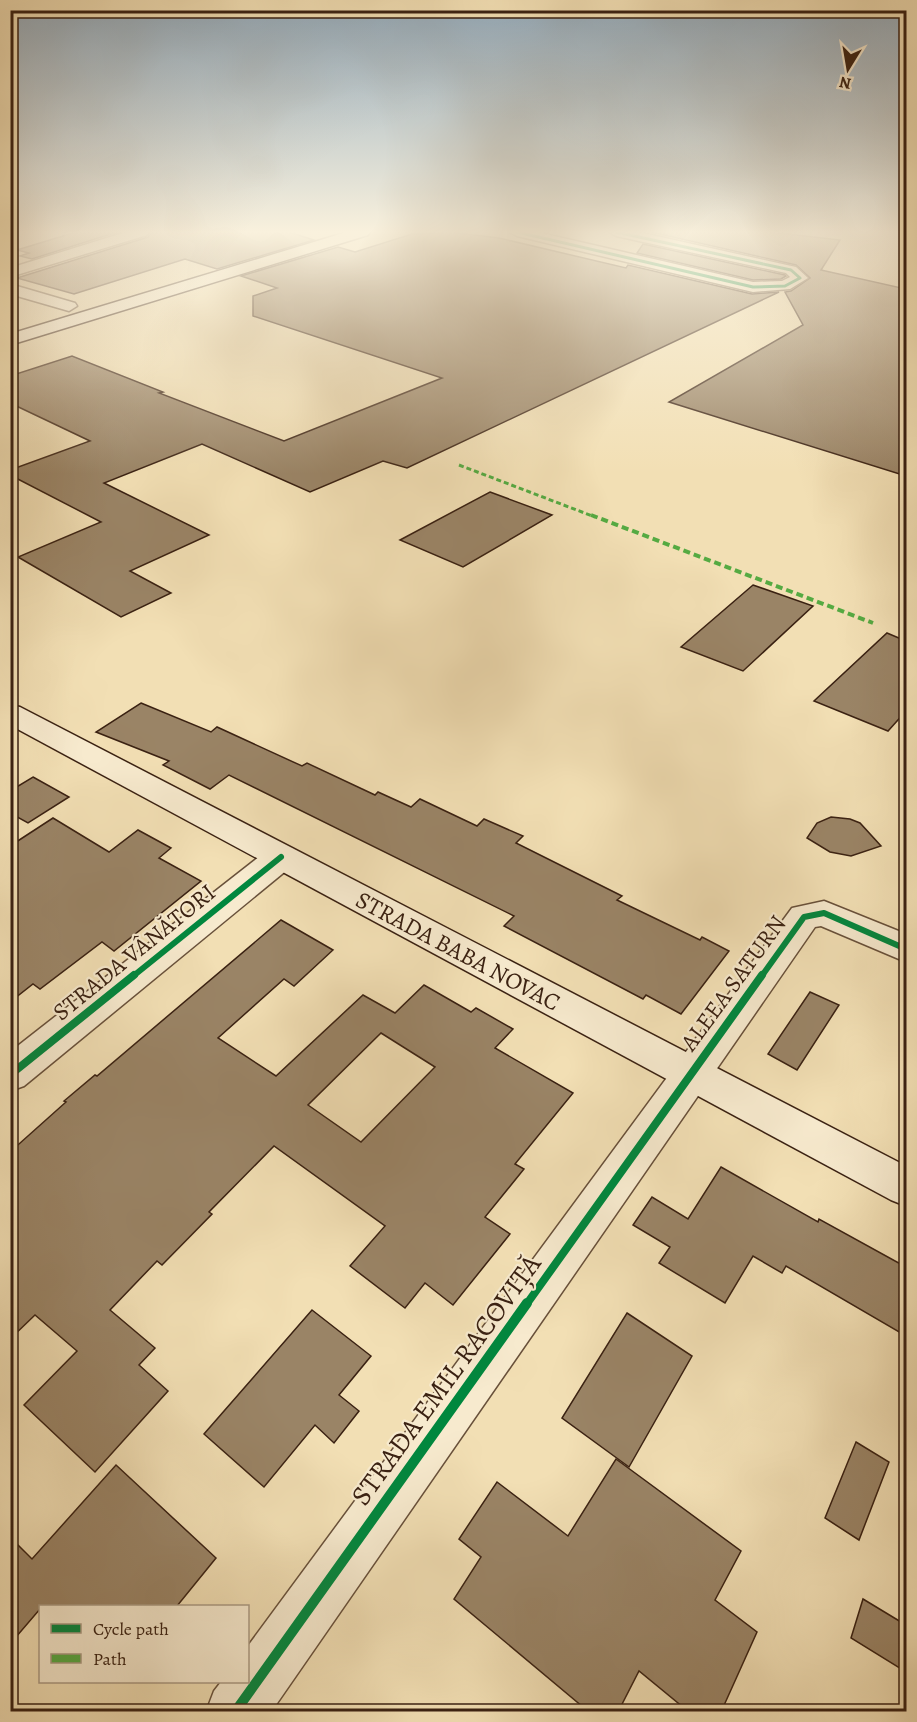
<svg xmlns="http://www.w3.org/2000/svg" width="917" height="1722" font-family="Alegreya,serif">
	<rect width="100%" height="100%" fill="#f2dfb4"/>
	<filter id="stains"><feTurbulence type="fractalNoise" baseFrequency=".00333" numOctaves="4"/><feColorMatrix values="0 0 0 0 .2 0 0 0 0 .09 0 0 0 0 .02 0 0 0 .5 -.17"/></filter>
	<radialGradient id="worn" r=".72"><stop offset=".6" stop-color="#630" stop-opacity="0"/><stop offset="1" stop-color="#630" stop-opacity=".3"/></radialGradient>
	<g fill="#9a8466" stroke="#3a2112" stroke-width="1.5" fill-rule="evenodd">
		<polygon points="76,232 117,232 32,259 20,256 29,253 17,250"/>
		<polygon points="151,232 289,232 314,240 217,269 185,259 74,294 17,278 148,237"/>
		<polygon points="450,232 499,238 626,268 628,265 752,294 779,292 407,468 383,461 310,492 202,444 104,483 209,535 130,571 171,593 121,617 18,557 101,522 10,475 10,470 90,441 10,403 10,376 72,356 163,392 159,393 284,441 442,378 253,316 253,296 277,288 241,276 338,247 355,252 412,234"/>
		<polygon points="651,232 771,232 840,240 821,270 906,289 906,476 669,402 803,325 785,292 791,291 810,278 796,265"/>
		<polygon points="643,244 785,275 786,276 781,279 753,280 637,253"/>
		<polygon points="490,492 552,515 463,567 400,540"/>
		<polygon points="753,585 813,606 743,671 681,647"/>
		<polygon points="887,633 906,641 906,711 888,731 814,701"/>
		<polygon points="141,703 211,732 217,727 302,766 307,763 375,795 378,792 411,807 420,799 477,826 484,819 523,836 516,843 622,896 617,900 700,940 702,937 729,951 681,1014 646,995 643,999 504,926 514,916 229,775 210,789 163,765 169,761 96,732"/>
		<polygon points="33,777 69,797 28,823 10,813 10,791"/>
		<polygon points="831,817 850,819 860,823 881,846 851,856 830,852 807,838 817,823"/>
		<polygon points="53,818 109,852 138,830 171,848 159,858 201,881 114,951 102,942 40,989 33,984 10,1002 10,846"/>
		<path d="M281,920L333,950L294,986L284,979L218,1038L276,1076L363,995L395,1013L424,985L471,1012L476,1008L513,1029L495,1048L573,1093L515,1164L524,1169L485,1217L510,1234L453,1305L425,1283L405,1308L350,1266L385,1226L274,1146L209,1212L212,1214L162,1265L157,1261L110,1310L155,1348L139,1365L168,1391L95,1472L24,1405L77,1351L35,1315L10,1339V1152L66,1102L64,1101L95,1075L97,1076ZM381,1033L435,1067L361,1142L308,1105Z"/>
		<polygon points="810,992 839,1005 797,1070 768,1054"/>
		<polygon points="721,1167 818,1222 819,1219 906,1267 906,1336 786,1266 782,1273 753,1256 725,1303 659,1263 670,1247 633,1225 652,1197 688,1219"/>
		<polygon points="312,1310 371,1356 339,1395 359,1411 334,1443 315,1425 264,1487 204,1434"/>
		<polygon points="627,1313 692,1356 629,1467 562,1418"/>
		<polygon points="856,1442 889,1462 859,1540 825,1518"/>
		<polygon points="616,1459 741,1551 715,1600 757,1632 721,1712 689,1712 639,1671 618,1712 589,1712 454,1599 481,1557 459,1539 497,1482 568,1536"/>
		<polygon points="116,1465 216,1558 177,1606 40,1606 40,1609 10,1644 10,1537 32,1559"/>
		<polygon points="863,1599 906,1625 906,1672 851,1638"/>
	</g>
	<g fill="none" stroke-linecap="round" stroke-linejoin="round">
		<g stroke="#68503a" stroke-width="3">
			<g id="street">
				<polygon points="10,232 18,232 10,237"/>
				<polygon points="126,232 149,232 147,235 10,277 10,268"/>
				<polygon points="510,232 537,232 753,282 782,281 790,277 786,273 616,236 609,232 638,232 796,267 808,278 790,289 753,292 517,236"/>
				<polygon points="10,284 75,303 77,306 69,311 10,294"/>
				<polygon points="281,846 293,849 297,857 293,865 24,1086 10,1091 10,1052 269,849"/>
				<polygon points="824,901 906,934 906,962 821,926 815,927 271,1712 206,1712 214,1691 221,1682 248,1682 248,1646 792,908"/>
			</g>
		</g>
		<g stroke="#3a2112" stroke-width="3">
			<g id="secondary">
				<polygon points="347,232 370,232 368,235 10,345 10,334"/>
				<polygon points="10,705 20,707 906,1166 906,1206 891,1200 10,725"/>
			</g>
		</g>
		<use href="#street" fill="#f7eace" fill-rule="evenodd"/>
		<use href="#secondary" fill="#f7eace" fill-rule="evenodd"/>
		<polyline stroke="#55aa42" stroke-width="3" stroke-dasharray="5 3" stroke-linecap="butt" points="459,465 595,517"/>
		<polyline stroke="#55aa42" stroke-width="4" stroke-dasharray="7 4" stroke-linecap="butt" points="591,515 873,623"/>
		<g stroke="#f7eace" stroke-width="4.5">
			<polyline id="cycleway-far3" points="517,232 753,287 785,286 800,278 791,270 616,232"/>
		</g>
		<g stroke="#f7eace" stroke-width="10">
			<g id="cycleway-far2">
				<polyline points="132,977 281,857"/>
				<polyline points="761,977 804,917 824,913 906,949"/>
			</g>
		</g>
		<g stroke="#f7eace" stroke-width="11">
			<g id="cycleway-far1">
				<polyline points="10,1075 134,975"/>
				<polyline points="526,1305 762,975"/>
			</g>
		</g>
		<g stroke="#f7eace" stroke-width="14">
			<polyline id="cycleway" points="235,1712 527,1303"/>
		</g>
		<use href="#cycleway-far3" stroke="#00873e" stroke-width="3"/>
		<use href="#cycleway-far2" stroke="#00873e" stroke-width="6"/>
		<use href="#cycleway-far1" stroke="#00873e" stroke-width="8"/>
		<use href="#cycleway" stroke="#00873e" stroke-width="10"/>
	</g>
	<linearGradient id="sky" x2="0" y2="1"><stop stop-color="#93abbd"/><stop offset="0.49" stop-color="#f9f1dd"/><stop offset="1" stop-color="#f9f1dd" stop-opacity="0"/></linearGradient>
	<rect width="917" height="474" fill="url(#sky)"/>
	<g text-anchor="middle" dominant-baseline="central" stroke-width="4.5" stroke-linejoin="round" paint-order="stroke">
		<g font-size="24" fill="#3a2112" stroke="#f7eace">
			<text transform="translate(458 951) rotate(28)">STRADA BABA NOVAC</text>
			<text transform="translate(134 952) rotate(-39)">STRADA VÂNĂTORI</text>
			<text transform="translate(733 983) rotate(-54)">ALEEA SATURN</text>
		</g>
		<g font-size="28" fill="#3a2112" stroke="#f7eace">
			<text transform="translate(446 1380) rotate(-54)">STRADA EMIL RACOVIȚĂ</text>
		</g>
	</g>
	<rect width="917" height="1722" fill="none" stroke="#f2dfb4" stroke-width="36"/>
	<rect x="12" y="12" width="893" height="1698" fill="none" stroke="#3a2112" stroke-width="3"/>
	<rect x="18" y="18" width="881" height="1686" fill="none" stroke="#3a2112" stroke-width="1.5"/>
	<rect x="39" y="1605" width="210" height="78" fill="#f7eace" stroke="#ab9a83" stroke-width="1.5"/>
	<rect x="51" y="1624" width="30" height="9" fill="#00873e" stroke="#ab9a83" stroke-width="1.5"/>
	<text x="93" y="1635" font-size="18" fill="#3a2112">Cycle path</text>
	<rect x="51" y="1654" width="30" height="9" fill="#55aa42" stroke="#ab9a83" stroke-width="1.5"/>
	<text x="93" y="1665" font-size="18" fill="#3a2112">Path</text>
	<g transform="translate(848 69) rotate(191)" stroke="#f7eace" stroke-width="4.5" paint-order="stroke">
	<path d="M0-4.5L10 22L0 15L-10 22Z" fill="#3a2112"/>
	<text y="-9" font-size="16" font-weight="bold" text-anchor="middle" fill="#3a2112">N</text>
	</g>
	<rect width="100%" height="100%" filter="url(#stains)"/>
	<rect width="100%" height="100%" fill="url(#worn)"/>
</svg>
